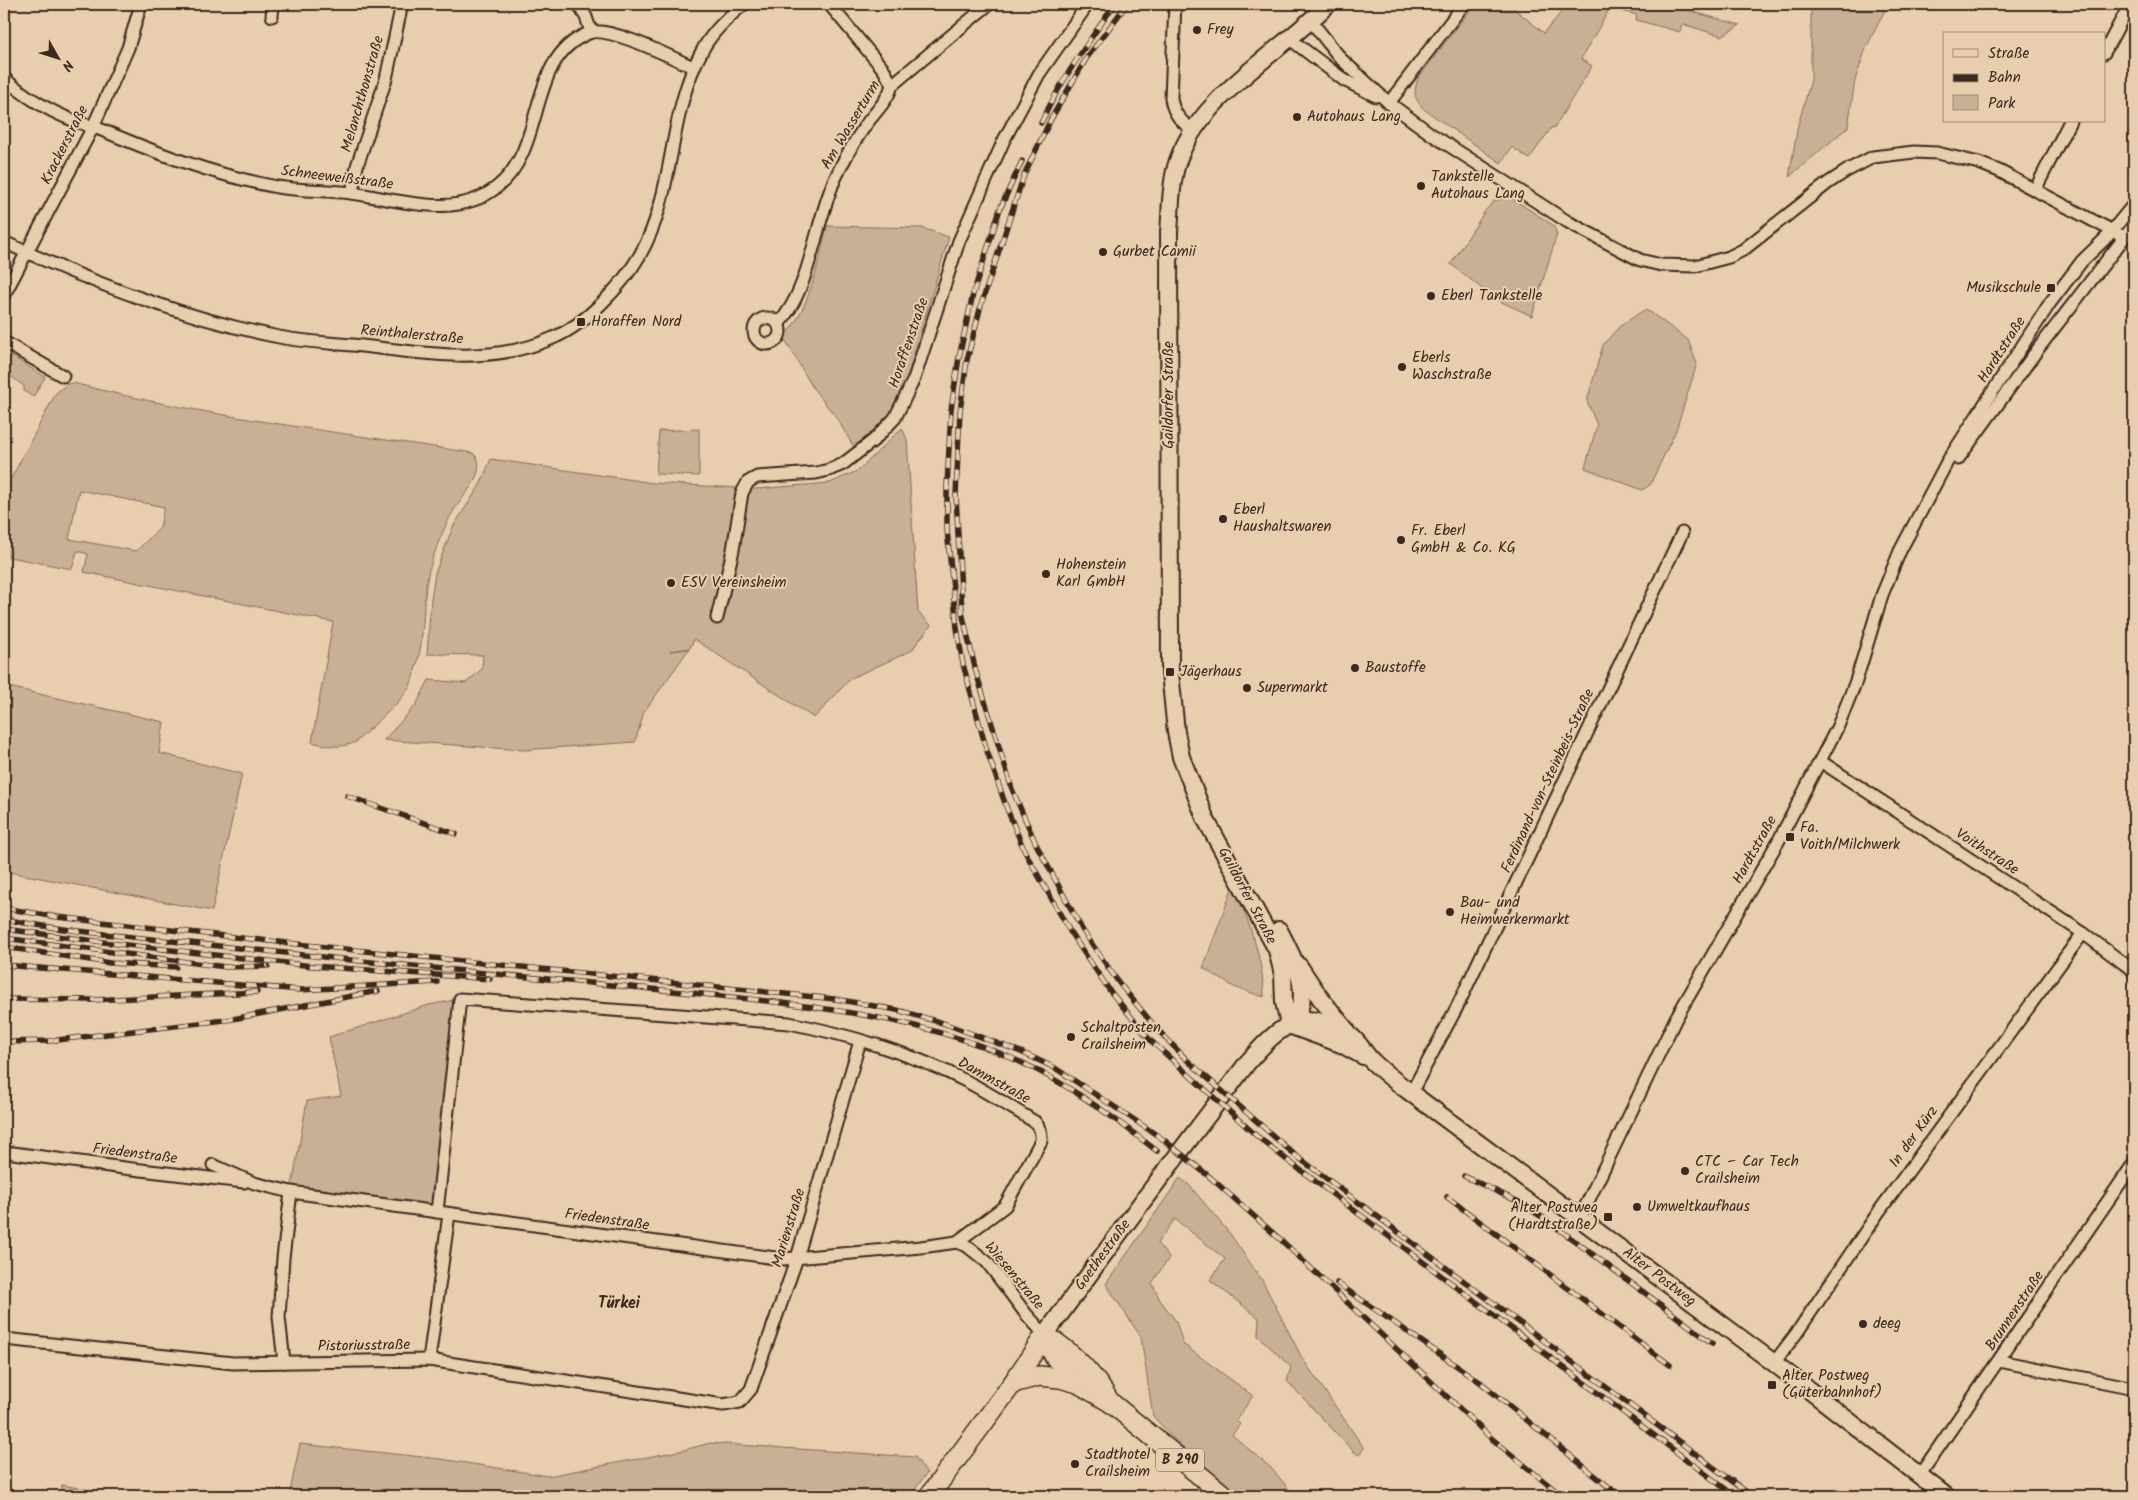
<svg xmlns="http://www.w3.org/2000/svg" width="2138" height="1500" font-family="Kalam,sans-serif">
	<rect width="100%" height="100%" fill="#e8cdaf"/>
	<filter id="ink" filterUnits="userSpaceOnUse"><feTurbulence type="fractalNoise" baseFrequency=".02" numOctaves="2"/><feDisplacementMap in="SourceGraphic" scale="10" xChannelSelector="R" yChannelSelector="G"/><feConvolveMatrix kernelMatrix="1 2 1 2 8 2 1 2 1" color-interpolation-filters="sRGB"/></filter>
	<g filter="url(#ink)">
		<g fill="#c9af95" stroke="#826c5a" fill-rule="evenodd">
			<path d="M1475,4H1508L1544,33L1568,4H1665L1740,25L1722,36L1682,24L1680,32L1636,20L1637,15L1610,8L1581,59L1592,66L1554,128L1552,127L1529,159L1512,147L1501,163L1425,110C1413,99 1413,91 1419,77Z"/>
			<polygon points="1811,4 1888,4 1866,48 1855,80 1848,127 1789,177 1798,125 1811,80"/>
			<polygon points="1508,196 1553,225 1557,234 1532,316 1495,299 1451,264 1485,211 1494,201"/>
			<path d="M827,226L922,228L949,237L902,395L885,424L855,449L836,417L813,388L783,336C808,317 820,256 827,226Z"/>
			<polygon points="1644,310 1650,312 1688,340 1697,364 1676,430 1650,485 1642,490 1585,468 1597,425 1587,401 1603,345 1620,326"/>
			<polygon points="12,356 45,377 33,397 24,391 24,386 5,372"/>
			<path d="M73,383C204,417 340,432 473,453C492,470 459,499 451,515C444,528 438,543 433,557C419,594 428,636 414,674C412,679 411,687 407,691C394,709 372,726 356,742C340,749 328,746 312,742L333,622L84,572L88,554L77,551L72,569L4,556V492L56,393L67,384ZM79,490L164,507L160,528L136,551L69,539Z"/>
			<polygon points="902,428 907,439 918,612 931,625 911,651 851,678 814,718 694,639 690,648 670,651 689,649 644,712 635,742 523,750 384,740 416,705 429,680 466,683 482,669 483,655 427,654 431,599 435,573 453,527 480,485 491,459 653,483 756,489 830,483 859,470"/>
			<polygon points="699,429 699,476 656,474 659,431"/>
			<polygon points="4,686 164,722 159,753 242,774 212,911 4,871"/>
			<path d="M1233,886C1249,921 1263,958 1264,997L1234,987L1203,968Z"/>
			<polygon points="460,999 437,1212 291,1192 307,1101 341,1096 329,1037 429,1005"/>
			<polygon points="1180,1178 1190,1186 1230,1234 1262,1280 1302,1358 1364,1448 1359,1455 1353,1451 1287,1381 1291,1367 1258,1336 1259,1318 1210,1280 1225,1259 1175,1219 1157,1243 1169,1258 1152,1283 1160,1300 1176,1321 1183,1344 1253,1396 1236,1420 1240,1424 1232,1435 1271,1468 1295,1496 1237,1496 1173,1438 1153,1416 1141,1337 1106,1284"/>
			<polygon points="710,1443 915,1457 927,1473 910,1496 289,1496 300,1444 441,1459 548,1476 684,1450"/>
			<polygon points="62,1485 106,1493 105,1496 59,1496"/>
		</g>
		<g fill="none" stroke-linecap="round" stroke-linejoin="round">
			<g stroke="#3b2a1e" stroke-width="15">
				<g id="minor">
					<polyline points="578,4 586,17 591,32"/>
					<polyline points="829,4 884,70 892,85"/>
					<path d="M1175,4L1171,98C1173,114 1181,121 1193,131"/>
					<polyline points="272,16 273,4"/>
					<polyline points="1311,21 1341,59 1389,103 1431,134 1568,222 1640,260 1661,265 1695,266 1729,257 1743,250 1828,183 1848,170 1873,157 1914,152 1937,153 1979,163 1999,171 2124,237"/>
					<polyline points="1290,39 1344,80 1376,96"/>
					<polyline points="2104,53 2130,4"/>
					<path d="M4,78C22,94 47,110 70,119C79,123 88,125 97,128C156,153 214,175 277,187C301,191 326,190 351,193C399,199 455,221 497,187C548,147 525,58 589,33C608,25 673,58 693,67"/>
					<polyline points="1389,103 1464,4"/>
					<polyline points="2035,190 2070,121"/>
					<polyline points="352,193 357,166 386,79 402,4"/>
					<path d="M4,242C92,283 183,318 279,337C309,343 341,343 371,347C432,355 495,364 553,338C586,324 622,286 640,255C676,192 667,114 702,51C711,33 728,17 744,4"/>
					<polyline points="4,295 93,127 128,48 141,4"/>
					<circle cx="767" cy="331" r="13"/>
					<path d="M778,324C810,292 815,222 835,179C843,161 854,142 865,126C874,113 888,101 892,85L989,4"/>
					<polyline points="4,342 63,376"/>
					<polyline points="1958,459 2038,349 2134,225"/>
					<polyline points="717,618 733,550 742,493 748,482 757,477 816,473 829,470 843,464 874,440 895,418 914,379 959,241 1004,140 1039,74 1088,4"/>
					<polyline points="1820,761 2083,933 2134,971"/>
					<polyline points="1411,1093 1457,1007 1682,533"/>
					<polyline points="13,1153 124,1168 244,1182"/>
					<polyline points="213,1165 254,1183 291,1192 783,1259 921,1247 957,1242 967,1246 987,1262 1026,1314 1045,1335"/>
					<path d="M437,1212L460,999L789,1023C847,1034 913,1054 966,1081C989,1093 1012,1108 1035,1122C1040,1128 1042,1133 1041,1141L1005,1206L957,1242"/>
					<polyline points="1580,1218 1676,1018 1779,840 1838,726 1856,681 1882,595 1900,551 1947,462 2050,303 2082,261 2107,237 2134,204"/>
					<polyline points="4,1339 233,1363 429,1360 723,1405 740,1402 751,1389 797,1258 860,1041"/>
					<polyline points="429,1360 449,1214"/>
					<polyline points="1999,1361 2134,1388"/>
					<polyline points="284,1362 279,1317 283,1258 291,1192"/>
					<polyline points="1774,1363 1796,1334 1880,1210 2083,933"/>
					<polyline points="1919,1476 2134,1163"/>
				</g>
			</g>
			<g stroke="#3b2a1e" stroke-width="20">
				<g id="secondary">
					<path d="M1279,930C1290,952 1308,982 1300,1008C1298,1014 1292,1020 1289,1025"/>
					<polyline points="1299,966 1321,999 1347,1031"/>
					<path d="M1289,1025L1284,1002L1283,974L1277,950L1206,820L1181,757L1176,732L1170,672L1169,232C1171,210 1170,188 1176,167C1194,100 1281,52 1328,4"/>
					<polyline points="1289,1025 1341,1044 1363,1056"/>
					<path d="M1078,1383C1062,1366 1049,1360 1045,1335L1142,1202L1248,1062C1271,1036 1295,1008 1332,1026C1338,1030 1347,1033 1352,1037C1360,1044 1365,1054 1372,1061C1384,1073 1398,1083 1411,1093L1774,1363L1946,1496"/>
				</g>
			</g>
			<g stroke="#3b2a1e" stroke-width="22">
				<g id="primary">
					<polyline points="1013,1383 1039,1376 1060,1378 1078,1383 1110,1402 1225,1496"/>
					<path d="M929,1496L1013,1383L1045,1335C1072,1352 1094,1375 1110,1402"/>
				</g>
			</g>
			<use href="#minor" stroke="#e8cdaf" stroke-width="11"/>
			<use href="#secondary" stroke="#e8cdaf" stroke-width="16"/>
			<use href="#primary" stroke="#e8cdaf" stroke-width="19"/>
			<g stroke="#3b2a1e" stroke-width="5.5">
				<g id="rail">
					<polyline points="1127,4 1086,59 1051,119 1024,175 981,305 967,360 960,411 956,495 962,612 976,672 1012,789 1036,844 1083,931 1119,983 1156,1028 1187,1060 1295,1155 1752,1496"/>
					<path d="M1041,123C1061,80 1088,42 1115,4"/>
					<polyline points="1022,161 1000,209 973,294 959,357 951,410 947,486 947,530 957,628 963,664 986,748 1007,809 1025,852 1072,935 1110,991 1150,1040 1258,1137 1287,1160 1735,1496"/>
					<polyline points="347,796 456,834"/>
					<polyline points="4,908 57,917 287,943 835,999 897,1010 943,1023 1021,1052 1055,1068 1133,1119 1164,1140 1211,1178 1281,1240 1491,1438 1562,1496"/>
					<path d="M4,919C68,932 135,937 200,944C319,957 439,969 558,980C622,986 685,992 749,999C846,1010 944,1024 1033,1068C1078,1091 1117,1120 1157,1151"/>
					<polyline points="4,929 118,944 313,966 490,979"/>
					<polyline points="4,938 226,967 268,966"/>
					<polyline points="4,947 110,963 176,967"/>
					<polyline points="4,965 300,990 437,982"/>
					<polyline points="4,999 92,1000 257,992"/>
					<polyline points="4,1042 49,1041 233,1019 378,991"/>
					<polyline points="1464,1176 1519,1202 1548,1221 1712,1343"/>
					<polyline points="1447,1197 1670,1365"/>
					<polyline points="1337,1283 1480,1382 1620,1496"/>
				</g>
			</g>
			<use href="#rail" stroke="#e8cdaf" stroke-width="4" stroke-dasharray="11" stroke-linecap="butt"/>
		</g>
	</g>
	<g fill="#3b2a1e" stroke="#e8cdaf" stroke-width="2">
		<circle cx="1197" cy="30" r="5"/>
		<circle cx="1297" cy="117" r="5"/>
		<circle cx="1421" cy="186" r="5"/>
		<circle cx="1103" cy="252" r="5"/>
		<rect x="2046" y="283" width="10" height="10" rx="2.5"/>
		<circle cx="1431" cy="296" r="5"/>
		<rect x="576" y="317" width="10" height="10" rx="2.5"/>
		<circle cx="1402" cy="367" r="5"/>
		<circle cx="1223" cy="519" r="5"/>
		<circle cx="1401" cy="540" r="5"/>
		<circle cx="1046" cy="574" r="5"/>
		<circle cx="671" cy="583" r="5"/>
		<circle cx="1355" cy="668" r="5"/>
		<rect x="1165" y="667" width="10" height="10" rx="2.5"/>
		<circle cx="1247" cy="688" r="5"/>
		<rect x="1785" y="832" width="10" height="10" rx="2.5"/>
		<circle cx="1450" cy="912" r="5"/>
		<circle cx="1071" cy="1037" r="5"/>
		<circle cx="1685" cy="1171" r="5"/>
		<circle cx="1637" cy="1207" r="5"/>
		<rect x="1603" y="1212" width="10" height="10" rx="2.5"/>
		<circle cx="1863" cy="1324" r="5"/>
		<rect x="1767" y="1380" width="10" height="10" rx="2.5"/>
		<circle cx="1075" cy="1464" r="5"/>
	</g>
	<g text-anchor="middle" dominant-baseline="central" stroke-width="4" stroke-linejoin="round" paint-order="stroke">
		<rect fill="#e8cdaf" stroke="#6f5b4a" stroke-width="1" x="1156" y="1448.5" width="48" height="23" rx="4"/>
		<g font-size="14" font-weight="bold" fill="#3b2a1e">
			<text x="1180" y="1460">B 290</text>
		</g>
		<g font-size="15" fill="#3b2a1e" stroke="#e8cdaf" text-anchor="start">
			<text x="1207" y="30">Frey</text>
			<text x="1307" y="117">Autohaus Lang</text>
			<text x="1431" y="177">Tankstelle<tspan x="1431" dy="17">Autohaus Lang</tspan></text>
			<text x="1113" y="252">Gurbet Camii</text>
			<text x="2041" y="288" text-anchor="end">Musikschule</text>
			<text x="1441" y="296">Eberl Tankstelle</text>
			<text x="591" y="322">Horaffen Nord</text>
			<text x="1412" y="358">Eberls<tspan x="1412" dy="17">Waschstraße</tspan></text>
			<text x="1233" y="510">Eberl<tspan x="1233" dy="17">Haushaltswaren</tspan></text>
			<text x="1411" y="531">Fr. Eberl<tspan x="1411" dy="17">GmbH &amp; Co. KG</tspan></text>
			<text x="1056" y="565">Hohenstein<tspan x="1056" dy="17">Karl GmbH</tspan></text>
			<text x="681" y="583">ESV Vereinsheim</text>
			<text x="1365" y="668">Baustoffe</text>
			<text x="1180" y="672">Jägerhaus</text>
			<text x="1257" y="688">Supermarkt</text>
			<text x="1800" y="828">Fa.<tspan x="1800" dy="17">Voith/Milchwerk</tspan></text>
			<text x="1460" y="903">Bau- und<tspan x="1460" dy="17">Heimwerkermarkt</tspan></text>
			<text x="1081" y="1028">Schaltposten<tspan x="1081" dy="17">Crailsheim</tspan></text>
			<text x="1695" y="1162">CTC – Car Tech<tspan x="1695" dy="17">Crailsheim</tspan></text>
			<text x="1647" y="1207">Umweltkaufhaus</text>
			<text x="1598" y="1208" text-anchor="end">Alter Postweg<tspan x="1598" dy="17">(Hardtstraße)</tspan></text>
			<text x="1873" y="1324">deeg</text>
			<text x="1782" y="1376">Alter Postweg<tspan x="1782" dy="17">(Güterbahnhof)</tspan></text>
			<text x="1085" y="1455">Stadthotel<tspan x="1085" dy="17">Crailsheim</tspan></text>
		</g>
		<g font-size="15" fill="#3b2a1e" stroke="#e8cdaf">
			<text transform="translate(363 94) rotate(-74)">Melanchthonstraße</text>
			<text transform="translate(851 125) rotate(-59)">Am Wasserturm</text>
			<text transform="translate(65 145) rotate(-63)">Krackerstraße</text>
			<text transform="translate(337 178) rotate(7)">Schneeweißstraße</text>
			<text transform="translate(412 335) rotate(5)">Reinthalerstraße</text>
			<text transform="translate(909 343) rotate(-71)">Horaffenstraße</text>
			<text transform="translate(2002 350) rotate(-57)">Hardtstraße</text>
			<text transform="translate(1169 395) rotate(-90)">Gaildorfer Straße</text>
			<text transform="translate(1548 781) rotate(-65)">Ferdinand-von-Steinbeis-Straße</text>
			<text transform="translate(1755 850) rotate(-61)">Hardtstraße</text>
			<text transform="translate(1987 852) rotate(33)">Voithstraße</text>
			<text transform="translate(1247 896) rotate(62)">Gaildorfer Straße</text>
			<text transform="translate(994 1081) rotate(29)">Dammstraße</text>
			<text transform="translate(1914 1137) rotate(-54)">In der Kürz</text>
			<text transform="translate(135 1154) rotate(7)">Friedenstraße</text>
			<text transform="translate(607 1220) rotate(8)">Friedenstraße</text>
			<text transform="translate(789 1228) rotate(-73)">Marienstraße</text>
			<text transform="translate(1103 1255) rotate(-54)">Goethestraße</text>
			<text transform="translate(1014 1276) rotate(50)">Wiesenstraße</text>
			<text transform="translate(1659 1277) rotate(37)">Alter Postweg</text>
			<text transform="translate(2015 1311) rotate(-56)">Brunnenstraße</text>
			<text transform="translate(364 1346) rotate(-1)">Pistoriusstraße</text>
		</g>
		<g font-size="16" font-weight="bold" fill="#3b2a1e" stroke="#e8cdaf">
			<text x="619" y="1303">Türkei</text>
		</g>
	</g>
	<rect width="2138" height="1500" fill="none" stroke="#e8cdaf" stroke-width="20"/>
	<rect x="10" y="10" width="2118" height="1480" fill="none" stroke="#3b2a1e" stroke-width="2" filter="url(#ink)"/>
	<rect x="1943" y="32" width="162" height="90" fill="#e8cdaf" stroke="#a38c75"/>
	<rect x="1953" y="49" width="25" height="8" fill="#e8cdaf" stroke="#a38c75"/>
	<text x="1988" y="58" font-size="15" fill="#3b2a1e">Straße</text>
	<rect x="1953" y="74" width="25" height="8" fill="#3b2a1e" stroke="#a38c75"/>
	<text x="1988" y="82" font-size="15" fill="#3b2a1e">Bahn</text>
	<rect x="1953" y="95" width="25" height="15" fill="#c9af95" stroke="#a38c75"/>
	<text x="1988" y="108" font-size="15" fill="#3b2a1e">Park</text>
	<g transform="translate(58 58) rotate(129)" stroke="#e8cdaf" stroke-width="4" paint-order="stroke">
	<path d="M0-4L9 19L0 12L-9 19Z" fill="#3b2a1e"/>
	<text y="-8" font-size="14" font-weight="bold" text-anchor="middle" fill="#3b2a1e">N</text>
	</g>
</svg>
